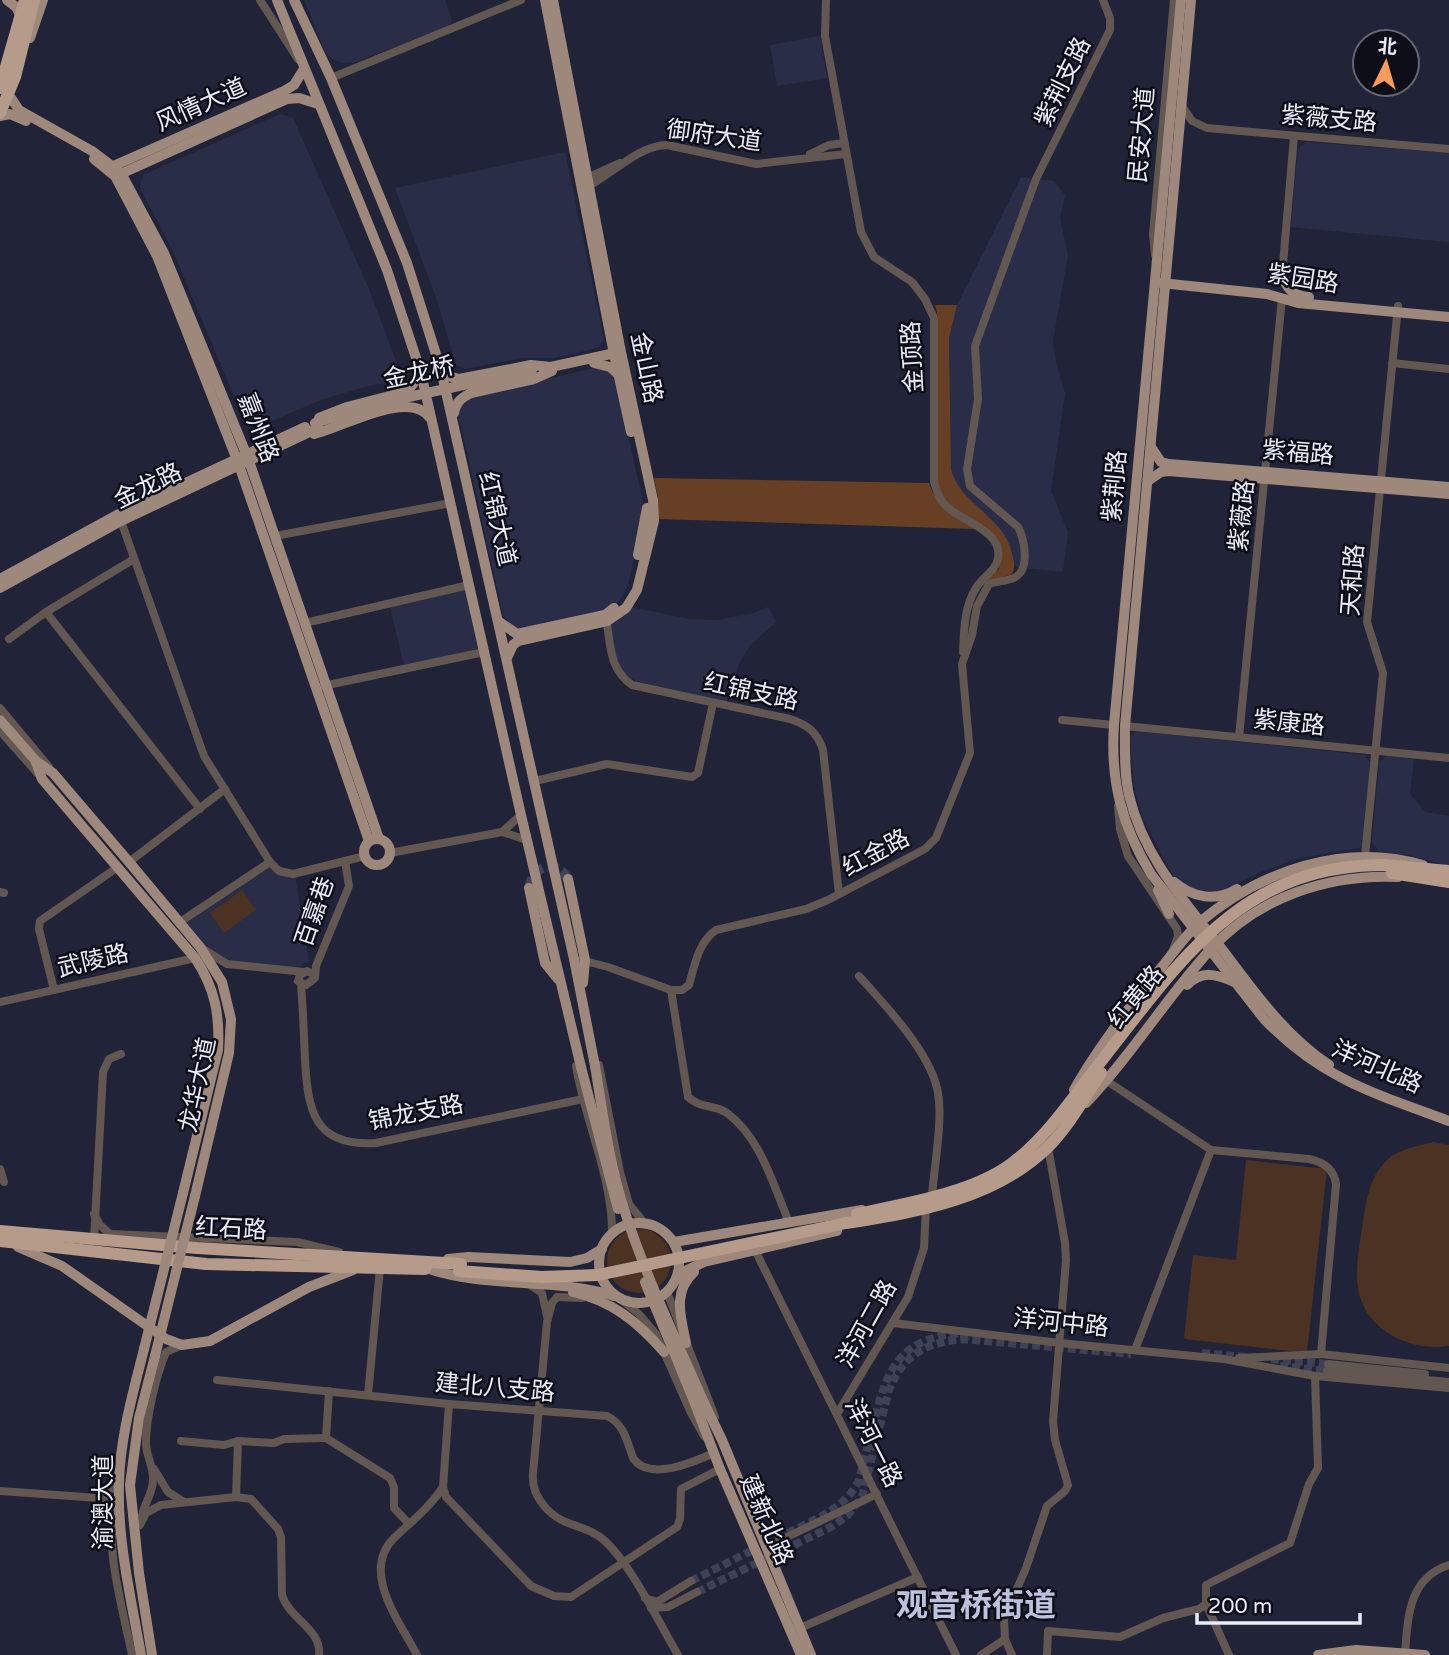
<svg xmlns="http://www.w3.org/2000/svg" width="1449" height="1655" font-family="'Varela Round','Noto Sans SC',sans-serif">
	<rect width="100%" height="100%" fill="#212439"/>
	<g fill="#2a2d48">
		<polygon points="304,0 445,0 452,19 450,25 356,62 343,63 332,59 325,52"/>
		<polygon points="820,36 827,78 777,86 770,45"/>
		<polygon points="280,114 293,118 369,289 399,369 394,382 372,385 323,399 258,427 245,422 172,249 140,188 143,175"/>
		<polygon points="1306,142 1449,153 1449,242 1291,227 1298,149"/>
		<polygon points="565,152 604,339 598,348 554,358 522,358 465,369 456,365 436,297 395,188"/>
		<polygon points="1021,177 1054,181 1065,195 1060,219 1068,255 1053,341 1056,363 1065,393 1051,491 1068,532 1063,572 1015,567 1012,550 961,490 954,480 951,469 949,338 957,305"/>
		<polygon points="595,368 602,368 615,376 643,502 643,517 628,585 620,600 605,611 519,629 512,626 503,615 458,412 459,405 471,396"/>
		<polygon points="462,590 465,590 478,649 404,667 390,606"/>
		<polygon points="631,607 690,619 716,620 751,614 768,607 776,622 750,645 739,664 726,703 644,685 623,674 617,665 610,625"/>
		<polygon points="1136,731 1365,755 1370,762 1364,844 1359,848 1299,858 1261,872 1226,890 1213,893 1191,890 1175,879 1143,820 1135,791 1131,752 1131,735"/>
		<polygon points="1387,756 1414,759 1410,794 1425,812 1449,816 1449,866 1408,855 1379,851 1372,842 1379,762"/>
		<polygon points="268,865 295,875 309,961 297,968 233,961 221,957 209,948 187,925 188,919"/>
	</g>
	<g fill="#4b3223">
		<polygon points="242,890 256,910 224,933 210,913"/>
		<path d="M1433,1142L1449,1145V1346C1410,1352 1364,1330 1358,1288C1355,1269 1359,1248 1362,1229C1366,1203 1368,1178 1388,1159C1399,1149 1419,1146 1433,1142Z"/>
		<polygon points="1246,1160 1327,1169 1307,1353 1184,1339 1193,1255 1236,1260"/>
		<circle cx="639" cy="1261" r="32"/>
	</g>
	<g fill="#673f25">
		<path d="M935,305H957L949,338L951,469C960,505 1003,515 1012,553C1014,561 1016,566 1012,574L988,582L986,579L999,569L1002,555L998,543L949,505L941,493L937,481L938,317Z"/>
		<path d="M654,478L929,483C938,509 953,515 976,529L658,519V497Z"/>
	</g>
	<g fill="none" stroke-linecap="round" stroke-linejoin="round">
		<g stroke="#3f4256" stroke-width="8" stroke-dasharray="8 4" stroke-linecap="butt">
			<polyline points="1202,1353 1245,1357"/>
			<polyline points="1271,1359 1328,1364"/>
			<polyline points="1280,1366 1327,1371"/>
			<path d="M777,1538C806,1523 845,1511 859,1480C864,1459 870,1438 875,1417C888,1366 902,1339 959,1333"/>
			<polyline points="691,1581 759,1547"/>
			<path d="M697,1592L831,1527L847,1516L862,1497L889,1390C904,1354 925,1343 963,1339L1131,1354"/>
		</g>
		<path stroke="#3f4256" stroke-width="10" stroke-dasharray="10 5" stroke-linecap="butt" d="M529,888C533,865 555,859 568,879"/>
		<g stroke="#625751" stroke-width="8">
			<polyline points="260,0 298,59"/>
			<path d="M826,0L825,36L861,232L874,257L912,282L925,299L934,318V482C937,491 939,500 946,506C961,521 1003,531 998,558C996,571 982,577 976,588C964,607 964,631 963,652"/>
			<polyline points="331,78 521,0"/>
			<polyline points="1182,106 1192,121 1207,128 1449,149"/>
			<polyline points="810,154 829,145 844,143"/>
			<polyline points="587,178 620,163"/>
			<path d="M589,186C613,173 640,145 667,145L756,164L846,154"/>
			<polyline points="1155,255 1153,234 1174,0"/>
			<polyline points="1282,276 1294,136"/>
			<polyline points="1392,363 1449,369"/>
			<polyline points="121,521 204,756 270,862 279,871 293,874 365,856"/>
			<polyline points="275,536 451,503"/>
			<polyline points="46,612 200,809"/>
			<path d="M606,618C611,644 608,668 632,685L790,719C808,725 817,732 823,750L839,894"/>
			<polyline points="305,623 469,585"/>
			<polyline points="9,639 46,612 134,559"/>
			<polyline points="323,686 484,652"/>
			<polyline points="0,708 49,767"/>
			<polyline points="1062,720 1114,725"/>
			<polyline points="1125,726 1449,758"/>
			<polyline points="0,731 40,776"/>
			<polyline points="1239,737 1282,298"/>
			<polyline points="535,781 607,764 692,777 698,773 713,703"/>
			<polyline points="1118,806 1120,829 1128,856 1177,929 1178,936 1173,950"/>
			<polyline points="502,832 527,840"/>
			<polyline points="390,853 502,832 521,815"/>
			<polyline points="1365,856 1383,673 1367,622 1398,306"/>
			<polyline points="129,862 225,789"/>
			<polyline points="0,892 4,893"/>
			<polyline points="180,922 270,862"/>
			<polyline points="203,949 227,964 304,972"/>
			<path d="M581,960L608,967L671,990H682L689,985C695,964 698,943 716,930L806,909L828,900L925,849L936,838L970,753L962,664L972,635L977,606L989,584C997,581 1011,581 1017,576C1030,567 1024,538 1018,527L970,486L967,469L978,399L975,346L1036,179L1110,30V18L1103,0"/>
			<polyline points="315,975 307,971 300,975 298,981 306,985 315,978 316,966 349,886 345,861"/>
			<path d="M859,976C885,1005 928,1050 937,1088C944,1116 934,1166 932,1197"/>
			<path d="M301,984C303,1009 304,1035 305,1060C308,1111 314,1147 376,1143L583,1099"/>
			<polyline points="54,990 39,929 40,921 118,867"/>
			<path d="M671,990L688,1097C701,1109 714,1104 727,1113C761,1138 773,1185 789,1222"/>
			<polyline points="0,1002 195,958"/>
			<polyline points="599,1065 620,1172 629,1204 646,1225"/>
			<path d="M576,1066C585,1121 613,1179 612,1234"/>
			<path d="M1107,1081L1211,1150L1309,1159C1324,1162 1334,1169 1336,1184L1321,1354"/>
			<polyline points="0,1169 4,1182"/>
			<polyline points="94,1214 100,1225 110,1234 297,1242 339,1252"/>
			<polyline points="98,1238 94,1240 103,1072 109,1059 121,1054"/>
			<polyline points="755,1250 956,1655"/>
			<polyline points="530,1285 542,1293 547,1316"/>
			<polyline points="667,1292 715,1417"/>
			<path d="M582,1298L557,1297L552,1303L547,1322L533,1473C532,1487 536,1496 545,1507C563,1528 587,1524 605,1541C632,1566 659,1623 678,1655"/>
			<polyline points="619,1298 639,1314 656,1334 690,1411 704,1436"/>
			<polyline points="893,1323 1060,1343 1224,1359 1315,1376 1449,1388"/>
			<polyline points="1135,1350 1211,1150"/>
			<polyline points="1239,1358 1321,1354 1449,1368"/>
			<polyline points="1328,1364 1425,1374"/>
			<polyline points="1327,1371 1449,1382"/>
			<path d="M217,1380L449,1404L607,1416C624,1424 627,1441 633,1458C649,1482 694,1462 714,1453"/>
			<polyline points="329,1391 326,1438 390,1478 394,1487 394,1508 409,1524"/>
			<polyline points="368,1395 380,1268"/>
			<polyline points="449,1404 443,1487 446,1497 531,1586 554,1596 571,1597 677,1527 680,1519 681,1489 720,1469"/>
			<polyline points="837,1414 908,1297 924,1248 926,1207"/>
			<polyline points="181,1441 224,1445 238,1441 274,1443 284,1439 326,1438"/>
			<polyline points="154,1469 168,1492 184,1502"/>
			<path d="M0,1491L99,1498L109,1502L120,1511C118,1515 114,1521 113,1526C107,1554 126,1624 132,1655"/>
			<polyline points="236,1497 238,1441"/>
			<polyline points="99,1498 119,1483"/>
			<path d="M142,1516C144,1504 153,1493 153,1480C154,1467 146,1456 146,1443C146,1417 156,1376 166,1352L182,1345"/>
			<path d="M140,1525L146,1513L161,1505L236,1497L251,1499L278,1529L281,1537L282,1595C289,1619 322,1629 319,1655"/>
			<polyline points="766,1547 877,1494"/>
			<polyline points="645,1598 657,1602 691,1581"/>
			<polyline points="651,1608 668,1607 697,1592"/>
			<polyline points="800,1628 918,1577"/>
			<path d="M1405,1653C1408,1618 1408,1578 1449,1565"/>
			<path d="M417,1655C400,1622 360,1572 394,1538C411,1522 430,1507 443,1487"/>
			<polyline points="981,1655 1005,1639"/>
			<polyline points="1012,1655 1005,1639 1004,1619 1026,1568 1047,1506 1065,1491 1068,1485 1055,1440 1053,1421 1066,1260 1065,1243 1048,1147"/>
			<polyline points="1047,1655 1048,1631 1120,1637 1163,1618 1199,1609 1206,1604"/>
			<polyline points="1229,1655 1206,1604 1206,1585 1290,1543 1309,1484 1318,1468 1315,1376"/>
		</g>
		<g stroke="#9e887b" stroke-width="10">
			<polyline points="7,0 16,7 21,16"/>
			<polyline points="277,0 387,270 421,373 521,815 581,1067"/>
			<polyline points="294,0 331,78 407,263 441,370 574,959 595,1066"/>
			<polyline points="545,0 614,354 631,432"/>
			<path d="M1181,0L1114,725C1110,781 1122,826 1151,874L1264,1019C1322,1079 1373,1093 1449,1121"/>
			<path d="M1191,0L1125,726C1125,748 1124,773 1129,795C1144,860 1189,906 1228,957C1258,997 1287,1037 1329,1065"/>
			<polyline points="30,38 43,0"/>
			<polyline points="9,95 19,110 92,151 121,173 164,253 249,461 379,839"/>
			<polyline points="0,116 10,114 26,121"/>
			<polyline points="94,159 115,176 157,256 239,465 369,841"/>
			<polyline points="111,167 284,91 294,85 304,69"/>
			<polyline points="116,176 287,99 299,98 318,104"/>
			<path d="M1282,276C1288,290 1293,296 1309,297"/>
			<polyline points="1161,283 1267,294 1298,303 1449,317"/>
			<polyline points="594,363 610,367 618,374"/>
			<polyline points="546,368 620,352"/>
			<polyline points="441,370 448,376 459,379 531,365 551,367"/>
			<path d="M454,413C456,402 461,398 471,393L534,379L552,371"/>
			<polyline points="319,418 347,407 401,393 410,388 421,373"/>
			<path d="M314,434C341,428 410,388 430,418"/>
			<polyline points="1151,447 1161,462 1169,464 1449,487"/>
			<polyline points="1148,481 1161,472 1168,471 1449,494"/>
			<polyline points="638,555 647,508"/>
			<polyline points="0,579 119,514 305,427"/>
			<polyline points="0,588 121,521 318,428"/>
			<polyline points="498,621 517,634 605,615 614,608"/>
			<polyline points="507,658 513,645 518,641 607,621 626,608 637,590 654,521 653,500 621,352 553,0"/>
			<polyline points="0,720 36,761 53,773 129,862 200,947 222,982 231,1019 229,1053 195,1196"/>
			<path d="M36,762L42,779L195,958C215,988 220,1015 218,1050L183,1193"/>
			<circle cx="377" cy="852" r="13"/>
			<polyline points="568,879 585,960 583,983"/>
			<path d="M1174,882C1193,898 1216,902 1237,889"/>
			<polyline points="529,888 545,963 558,979"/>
			<polyline points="1158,890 1169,914"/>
			<path d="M1187,985C1202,970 1216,974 1234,982"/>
			<path d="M1074,1090C1098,1047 1129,1007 1161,968C1173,953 1185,936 1199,923C1260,871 1344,842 1423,865"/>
			<path d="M1086,1103C1132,1055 1166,998 1210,950C1258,897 1328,874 1398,877"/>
			<circle cx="639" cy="1263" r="40"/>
			<polyline points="674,1242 862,1210"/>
			<polyline points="18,1247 62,1266 166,1339 182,1345 210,1341 309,1287 353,1270"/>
			<polyline points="448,1259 468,1257 570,1262 587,1258 602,1249"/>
			<path d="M429,1269C490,1289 554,1277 614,1296"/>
			<polyline points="676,1280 685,1271 704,1262 837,1231"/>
			<path d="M573,1292C612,1301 638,1322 664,1352"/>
			<path d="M686,1343C681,1318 672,1292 694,1272"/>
			<polyline points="694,1401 720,1469 801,1655"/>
			<polyline points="704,1403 722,1440 811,1655"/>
			<path d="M141,1655C131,1598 117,1540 119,1483C120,1438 133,1393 144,1349"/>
			<polyline points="152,1655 139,1573 130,1485 139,1418 155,1356"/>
			<polyline points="1318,1655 1356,1650 1425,1655"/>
		</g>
		<g stroke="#b69b8b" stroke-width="12">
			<polyline points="0,88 25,0"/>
			<polyline points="0,113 15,77 34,0"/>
			<polyline points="1384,865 1449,871"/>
			<polyline points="1392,873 1449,882"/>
			<path d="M857,1214C904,1204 972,1193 1011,1164C1044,1140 1068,1104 1093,1072"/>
			<path d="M846,1223C917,1212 995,1199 1048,1147C1069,1126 1084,1098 1101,1073"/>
			<polyline points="0,1231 197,1248 461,1264"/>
			<polyline points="0,1241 206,1264 425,1269"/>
		</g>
		<g stroke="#9e887b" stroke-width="10">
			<polyline points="315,423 381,403 532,370"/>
			<path d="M595,1066C603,1114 609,1163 624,1209C645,1275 676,1339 704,1403"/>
			<polyline points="581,1067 618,1209"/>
			<polyline points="645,1282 694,1401"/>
			<polyline points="144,1349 183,1193"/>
			<polyline points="155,1356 195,1196"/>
		</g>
		<g stroke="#b69b8b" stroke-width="12">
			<path d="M1095,1069C1177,966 1237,865 1384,865"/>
			<polyline points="459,1271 542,1277 598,1275 846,1223"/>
		</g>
	</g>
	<g text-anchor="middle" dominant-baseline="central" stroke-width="5" stroke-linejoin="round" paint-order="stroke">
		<g font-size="24" fill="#e8ebf9" stroke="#0d0e17">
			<text transform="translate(1063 82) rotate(-64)">紫荆支路</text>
			<text transform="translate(201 105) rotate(-24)">风情大道</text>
			<text transform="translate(1329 119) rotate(5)">紫薇支路</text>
			<text transform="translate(1142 135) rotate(-85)">民安大道</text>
			<text transform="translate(714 136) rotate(8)">御府大道</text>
			<text transform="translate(1303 279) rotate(9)">紫园路</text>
			<text transform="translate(913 357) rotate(-93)">金顶路</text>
			<text transform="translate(646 368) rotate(78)">金山路</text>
			<text transform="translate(419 373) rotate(-12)">金龙桥</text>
			<text transform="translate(258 428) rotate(69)">嘉州路</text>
			<text transform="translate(1298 453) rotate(5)">紫福路</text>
			<text transform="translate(148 486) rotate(-26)">金龙路</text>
			<text transform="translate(1115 486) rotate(-85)">紫荆路</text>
			<text transform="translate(1242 516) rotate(-84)">紫薇路</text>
			<text transform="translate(497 519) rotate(77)">红锦大道</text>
			<text transform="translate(1353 580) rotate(-86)">天和路</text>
			<text transform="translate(751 692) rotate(12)">红锦支路</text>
			<text transform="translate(1289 723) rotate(6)">紫康路</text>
			<text transform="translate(876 853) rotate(-28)">红金路</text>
			<text transform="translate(315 912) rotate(-71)">百嘉巷</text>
			<text transform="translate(93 961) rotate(-13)">武陵路</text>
			<text transform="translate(1136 997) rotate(-51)">红黄路</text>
			<text transform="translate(1377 1067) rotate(24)">洋河北路</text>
			<text transform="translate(198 1085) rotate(-78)">龙华大道</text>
			<text transform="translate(416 1113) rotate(-11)">锦龙支路</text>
			<text transform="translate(231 1229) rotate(3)">红石路</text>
			<text transform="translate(1061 1323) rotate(6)">洋河中路</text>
			<text transform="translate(867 1324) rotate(-61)">洋河二路</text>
			<text transform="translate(495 1388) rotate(5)">建北八支路</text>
			<text transform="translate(873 1443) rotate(63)">洋河一路</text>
			<text transform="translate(103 1502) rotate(-90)">渝澳大道</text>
			<text transform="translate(766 1520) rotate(66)">建新北路</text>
		</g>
		<g font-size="32" font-weight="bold" fill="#bdc1dd" stroke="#0d0e17">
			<text x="976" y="1606">观音桥街道</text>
		</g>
	</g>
	<g transform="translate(1386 63) rotate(5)"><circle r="33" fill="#0d0e17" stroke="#656671" stroke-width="2"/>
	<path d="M0-5L12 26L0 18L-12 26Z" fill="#ff9b59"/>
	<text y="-10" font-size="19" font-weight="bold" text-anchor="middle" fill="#e8ebf9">北</text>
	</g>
	<path d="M1197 1613v10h163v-10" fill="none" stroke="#e8ebf9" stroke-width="3.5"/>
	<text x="1208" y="1613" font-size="21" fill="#e8ebf9" stroke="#0d0e17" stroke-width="5" paint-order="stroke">200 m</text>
</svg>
